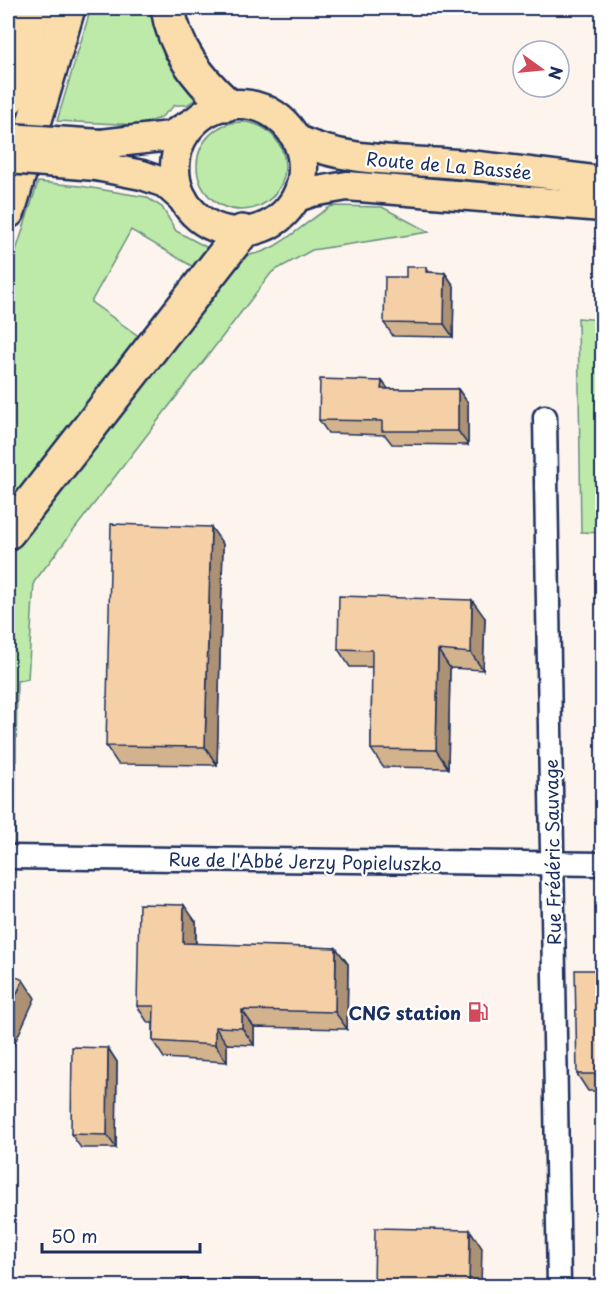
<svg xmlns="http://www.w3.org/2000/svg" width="610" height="1294" font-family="'Playpen Sans',sans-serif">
	<rect width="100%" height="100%" fill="#fdf5ed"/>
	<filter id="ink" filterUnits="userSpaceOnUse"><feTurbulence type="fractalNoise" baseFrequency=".0167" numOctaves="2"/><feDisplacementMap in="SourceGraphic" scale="12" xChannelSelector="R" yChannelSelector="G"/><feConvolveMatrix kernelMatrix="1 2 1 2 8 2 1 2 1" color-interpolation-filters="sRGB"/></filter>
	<g filter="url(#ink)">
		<g fill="#bdeaa8" stroke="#6c8c83" stroke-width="1.5">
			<polygon points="91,8 157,8 206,93 187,105 175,105 160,118 139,125 57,121"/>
			<circle cx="241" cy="166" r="44"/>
			<polygon points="38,182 80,186 146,197 162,207 176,231 210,249 195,268 131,230 91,302 144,340 8,509 8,276"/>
			<path d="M332,206L382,207L429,232L312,250L272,272L34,582L28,679L17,681L15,843H8V554L240,256C278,255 300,224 332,206Z"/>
			<polygon points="578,318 602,320 602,533 581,532"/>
		</g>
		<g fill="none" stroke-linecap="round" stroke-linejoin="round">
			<g stroke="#1b2f5e" stroke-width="27">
				<g id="minor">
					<polyline points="545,417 559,1286"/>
					<polyline points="8,857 602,864"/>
				</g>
			</g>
			<g stroke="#1b2f5e" stroke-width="33">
				<g id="major">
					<circle cx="239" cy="168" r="64"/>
					<path d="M298,140C348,163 403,159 456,164C505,168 554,175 602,181"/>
					<polyline points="101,144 170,136 192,123"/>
					<polyline points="96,166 142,175 165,183 183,199"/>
					<polyline points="297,197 312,192 347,186 602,207"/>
				</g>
			</g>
			<g stroke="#1b2f5e" stroke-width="38">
				<g id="highway">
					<path d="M168,8C174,48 197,77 226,104"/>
					<polyline points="8,98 34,8"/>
					<polyline points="8,211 68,8"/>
					<polyline points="8,532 242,232"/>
				</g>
			</g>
			<use href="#minor" stroke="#fff" stroke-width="22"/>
			<use href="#major" stroke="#fbddab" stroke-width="28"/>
			<use href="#highway" stroke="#fbddab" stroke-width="33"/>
			<g stroke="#1b2f5e" stroke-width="33" stroke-linecap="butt">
				<g id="major-bridge">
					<polyline points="8,138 101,144"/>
					<polyline points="8,159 96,166"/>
				</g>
			</g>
			<use href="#major-bridge" stroke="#fbddab" stroke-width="28"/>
		</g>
		<g fill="#d3b28e" stroke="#1b2f5e" stroke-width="1.5">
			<polygon points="426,267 429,272 445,273 454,286 453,337 393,336 384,323 406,277"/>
			<polygon points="382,381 388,389 458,389 468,403 468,445 392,444 385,435 328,433 319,420"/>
			<polygon points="223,544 217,765 118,764 106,746"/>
			<polygon points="485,618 483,670 450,668 448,768 383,767 371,749 372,667 350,667 338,649"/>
			<polygon points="196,922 196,944 336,948 348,964 347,1029 254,1027 254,1045 227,1044 227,1062 164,1058 153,1041 153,1023 148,1023 137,1006"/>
			<polygon points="603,970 603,1091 588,1091 577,1074"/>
			<polygon points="108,1048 117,1062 116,1148 81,1148 71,1134"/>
		</g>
		<g fill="#ac9174" stroke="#1b2f5e" stroke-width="1.5">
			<polygon points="445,273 454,286 453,337 444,324"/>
			<polygon points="382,381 392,394 381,389"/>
			<polygon points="458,389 468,403 468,445 458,431"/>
			<polygon points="211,527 223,544 217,765 205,747"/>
			<polygon points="472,600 485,618 483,670 471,653"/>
			<polygon points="438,650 450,668 448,768 436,750"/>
			<polygon points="184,905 196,922 195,960 183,943"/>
			<polygon points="336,948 348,964 347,1029 335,1012"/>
			<polygon points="23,980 35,998 8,1058 8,1013"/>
			<polygon points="242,1010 254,1027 254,1045 242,1028"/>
			<polygon points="215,1027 227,1044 227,1062 215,1045"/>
			<polygon points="108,1048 117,1062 116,1148 107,1135"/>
			<polygon points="470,1230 482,1248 481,1287 469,1287"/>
		</g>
		<g fill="#f5cfa5" stroke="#1b2f5e" stroke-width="1.5">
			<polygon points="406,267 426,267 426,272 445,273 444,324 384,323 385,277 406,277"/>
			<polygon points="320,379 382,381 381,389 458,389 458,431 382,431 382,421 319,420"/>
			<polygon points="111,524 211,527 205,747 106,746"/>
			<polygon points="339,596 472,600 471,653 438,650 436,750 371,749 372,650 338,649"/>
			<polygon points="139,904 184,905 183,943 336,948 335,1012 242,1010 242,1028 215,1027 215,1045 153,1041 154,1006 137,1006"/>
			<polygon points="575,970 603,970 603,1074 577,1074"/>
			<polygon points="8,973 23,980 8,1013"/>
			<polygon points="72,1047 108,1048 107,1135 71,1134"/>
			<polygon points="375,1228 470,1230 469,1287 374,1287"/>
			<polygon points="181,1279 270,1280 269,1287 181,1287"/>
		</g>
	</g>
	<defs>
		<g id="fuel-bare" transform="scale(1.62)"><path d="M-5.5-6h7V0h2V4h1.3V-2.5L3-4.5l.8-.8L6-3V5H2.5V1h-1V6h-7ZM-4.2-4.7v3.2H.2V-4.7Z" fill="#d1495b" stroke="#fff" stroke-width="2.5" paint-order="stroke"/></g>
	</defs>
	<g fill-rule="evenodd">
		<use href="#fuel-bare" x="478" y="1012"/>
	</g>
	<g text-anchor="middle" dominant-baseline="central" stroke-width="4.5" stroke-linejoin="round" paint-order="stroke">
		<g font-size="18" fill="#1b2f5e" stroke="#fff">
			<text transform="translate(449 165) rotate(5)">Route de La Bassée</text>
			<text transform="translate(552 852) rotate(-91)">Rue Frédéric Sauvage</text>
			<text transform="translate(305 861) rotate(1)">Rue de l'Abbé Jerzy Popieluszko</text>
		</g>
		<g font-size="18" font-weight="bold" fill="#1b2f5e" stroke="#fff" text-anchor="end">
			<text x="461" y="1012">CNG station</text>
		</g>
	</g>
	<rect width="610" height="1294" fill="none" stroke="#fff" stroke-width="30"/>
	<rect x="15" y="15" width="580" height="1264" fill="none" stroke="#1b2f5e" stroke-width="2" filter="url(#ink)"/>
	<g transform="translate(541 69) rotate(105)"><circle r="28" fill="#ffffff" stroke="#a4acbf" stroke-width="1.5"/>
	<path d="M0-4.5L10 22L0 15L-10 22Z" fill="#d1495b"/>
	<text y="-9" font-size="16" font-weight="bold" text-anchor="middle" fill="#1b2f5e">N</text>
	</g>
	<path d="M42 1243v9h158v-9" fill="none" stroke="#1b2f5e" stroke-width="3"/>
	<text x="51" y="1243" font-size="18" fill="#1b2f5e" stroke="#ffffff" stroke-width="4.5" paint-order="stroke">50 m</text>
</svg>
